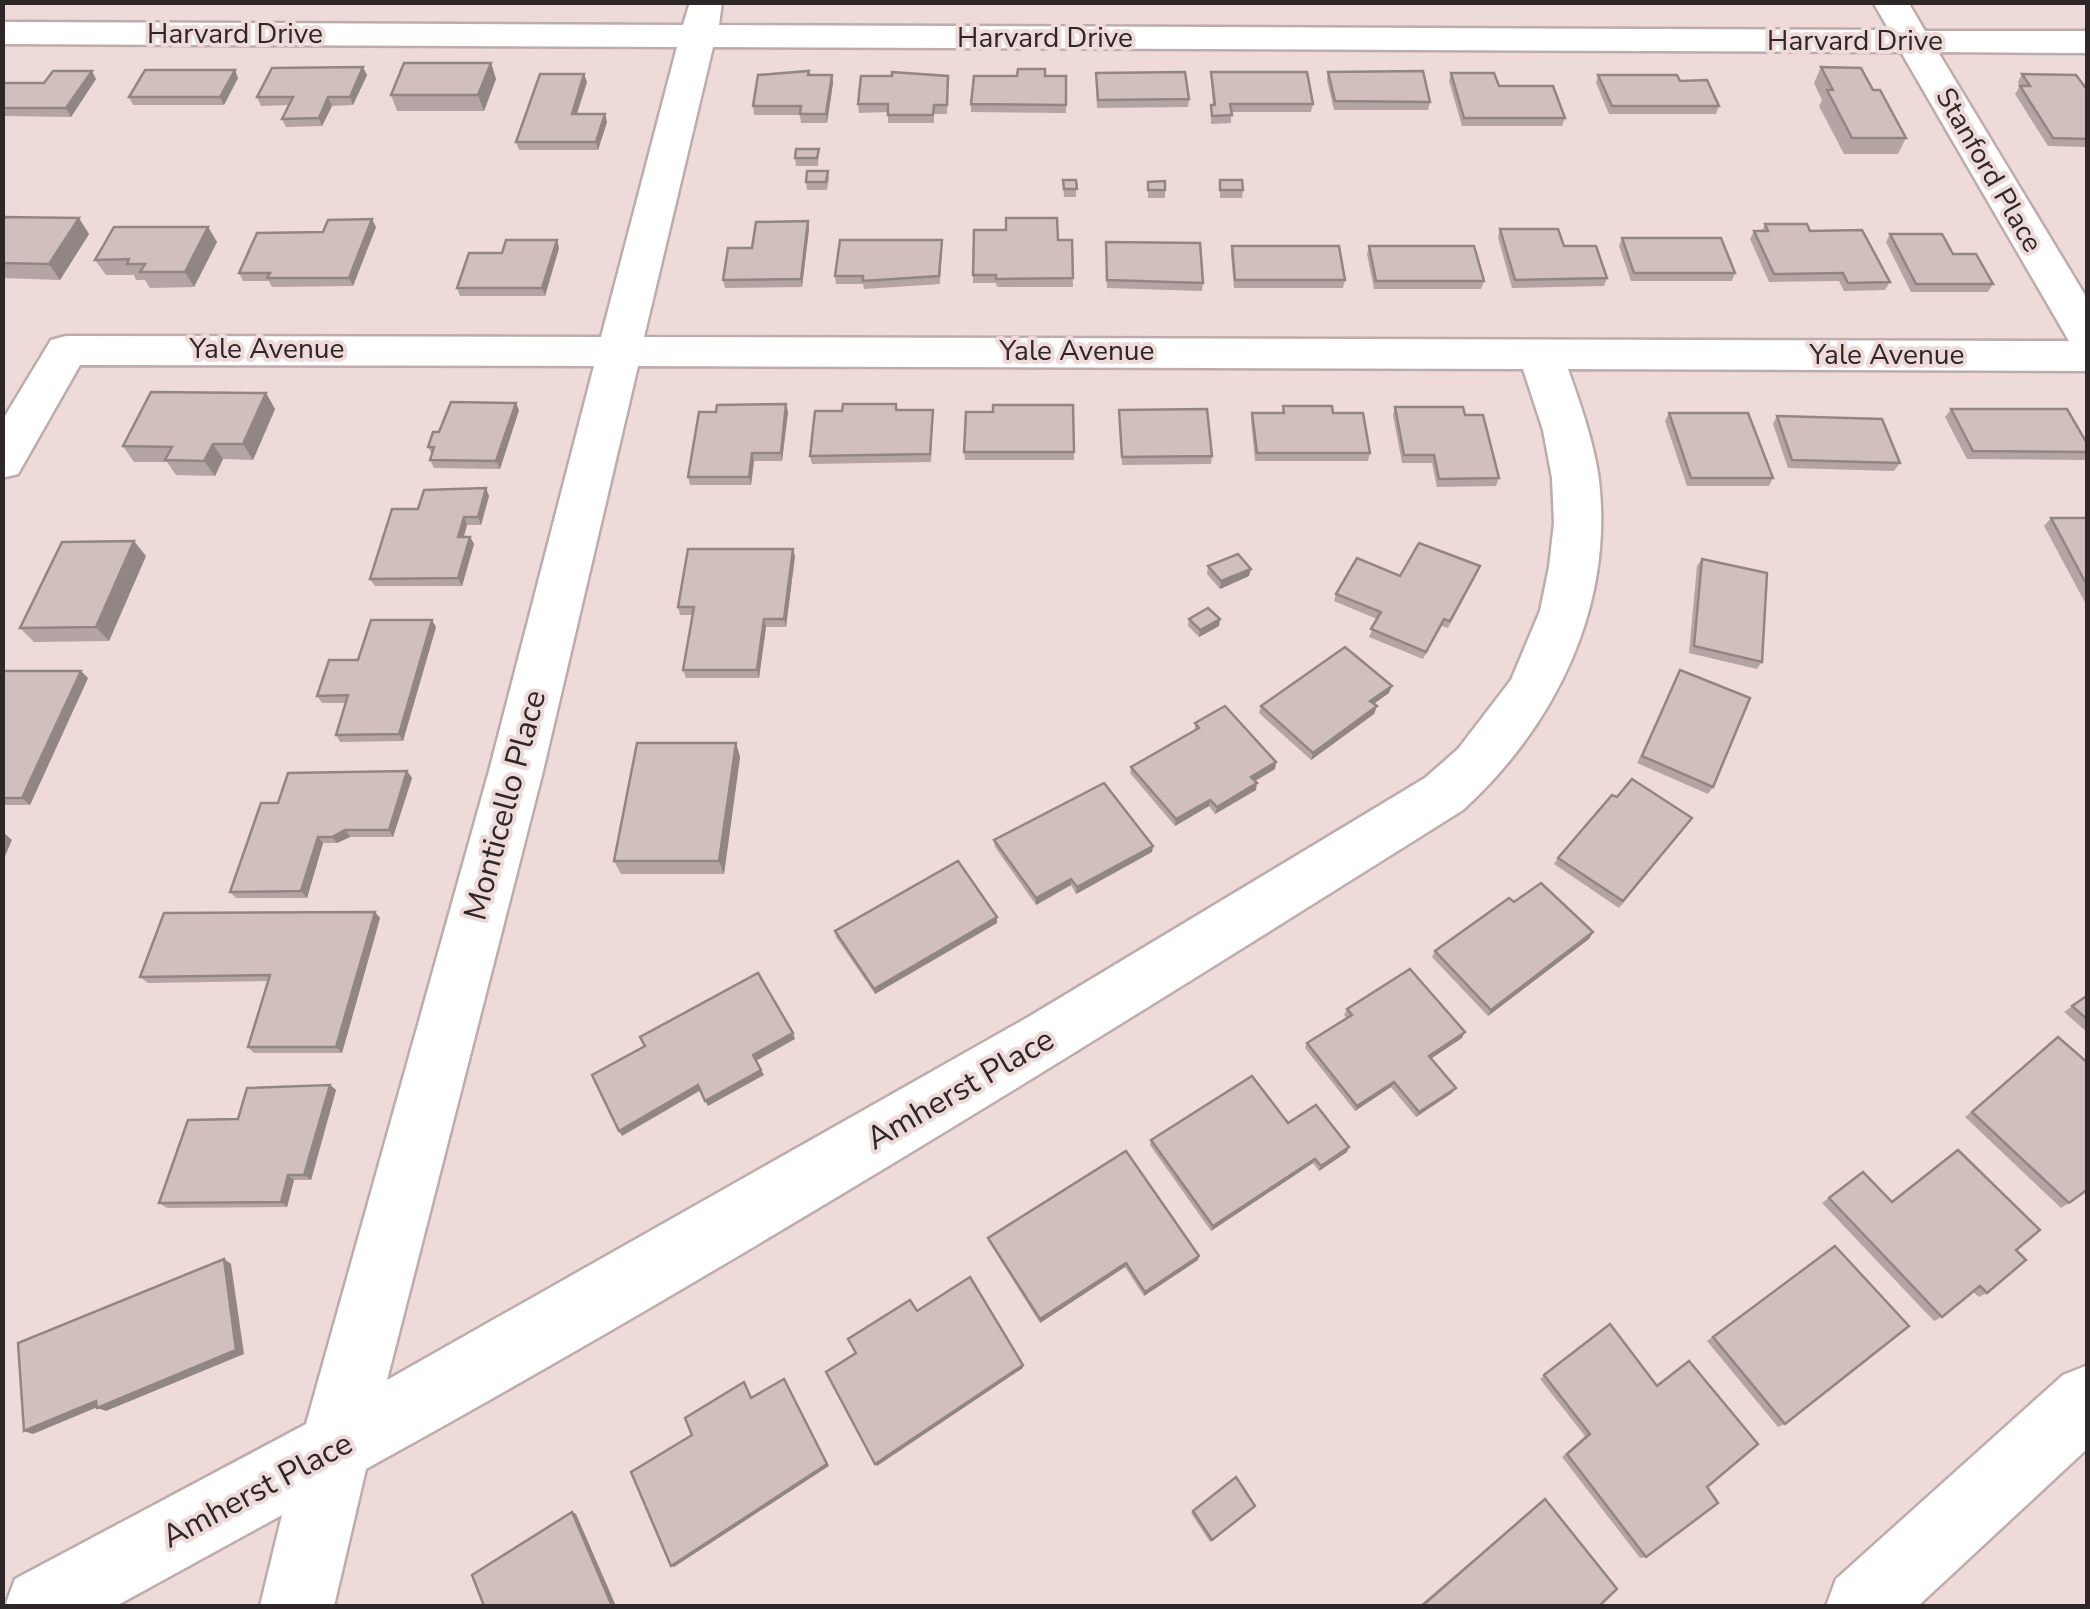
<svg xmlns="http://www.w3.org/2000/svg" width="2090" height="1609" font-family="'Nunito Sans',sans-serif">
	<rect width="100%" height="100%" fill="#eddad9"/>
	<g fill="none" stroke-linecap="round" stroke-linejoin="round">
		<g stroke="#bdacab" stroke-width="5">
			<g id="minor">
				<path d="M690,2H722L719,25L1889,30L1873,2H1908L1925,31H2088V53L1938,52L2088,300V371L1568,369C1580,403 1592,437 1598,473C1616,602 1557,724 1463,810C1102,1037 740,1263 366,1469L334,1606H260L282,1515L116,1606H5L15,1579L306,1424L489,771L594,366L80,365L18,474L2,478V421L51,340L66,336L601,337L677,47L2,44V22L683,25ZM713,47L1901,52L2069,341L644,337ZM638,366L1523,369L1543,430L1552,478L1554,523L1549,567L1540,611L1511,680L1458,749L1425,778L1030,1016L387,1380L543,771Z"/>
				<polygon points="2088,1365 2088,1448 1918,1606 1826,1606 1836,1579 2063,1375"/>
			</g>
		</g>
		<use href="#minor" fill="#fff" fill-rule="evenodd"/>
	</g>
	<g fill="#b4a4a3">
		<polygon points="491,63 496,79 484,111 397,111 391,95"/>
		<polygon points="1821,67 1873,90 1906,138 1898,154 1844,154 1819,106 1822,100 1814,83"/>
		<polygon points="809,71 810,75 832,75 833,83 827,123 801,123 800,115 754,115 753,106"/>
		<polygon points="1211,72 1313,104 1311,112 1231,112 1231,123 1211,124 1211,105 1213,105 1211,81"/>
		<polygon points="1328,72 1430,102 1428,110 1334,110 1327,80"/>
		<polygon points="1451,73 1499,86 1565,118 1562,126 1462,126 1449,81"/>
		<polygon points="2022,74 2088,91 2088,147 2048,146 2015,94 2020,86 2018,82"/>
		<polygon points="367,75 353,105 332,106 322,126 286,127 282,119 289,105 261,106 257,97"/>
		<polygon points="1598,75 1680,81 1719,106 1716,114 1609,114 1596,83"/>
		<polygon points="948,76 947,114 934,114 934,123 888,123 888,112 859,113 858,104"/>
		<polygon points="1045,76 1066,76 1066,113 971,112 971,104"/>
		<polygon points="238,78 224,105 133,105 129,97"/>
		<polygon points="96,79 71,117 2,116 2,83 44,83"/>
		<polygon points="1096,81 1189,99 1188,107 1097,108"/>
		<polygon points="587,82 577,114 607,122 598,150 519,150 516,142"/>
		<polygon points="819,149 818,166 796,166 795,158"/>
		<polygon points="828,171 829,179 827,190 807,190 806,182"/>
		<polygon points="1063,180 1076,180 1076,197 1064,197"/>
		<polygon points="1220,180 1243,190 1242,198 1220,198"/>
		<polygon points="1148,182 1165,190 1165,198 1148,198"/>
		<polygon points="2,217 89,234 60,280 2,278"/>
		<polygon points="808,221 809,229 802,287 725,288 723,280 752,248"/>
		<polygon points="1765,224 1810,231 1890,282 1885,290 1844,291 1839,281 1769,282 1750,239 1754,231 1762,231"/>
		<polygon points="208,227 217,242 194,287 150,288 145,280 136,280 134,275 106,275 95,260"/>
		<polygon points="376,227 353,286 272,287 269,281 243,281 239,273 323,232"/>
		<polygon points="1500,229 1564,246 1607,278 1604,286 1512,288 1498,237"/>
		<polygon points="1890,234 1953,254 1993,284 1988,292 1911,292 1886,242"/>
		<polygon points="1622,238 1735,273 1732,281 1631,281 1619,246"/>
		<polygon points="557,240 559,248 545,296 460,296 457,288 502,253"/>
		<polygon points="1058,240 1072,240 1073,287 997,287 996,283 973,283 973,275"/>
		<polygon points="1106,242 1203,283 1202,291 1107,288"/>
		<polygon points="1232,246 1345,280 1343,288 1234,288 1231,254"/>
		<polygon points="1369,246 1484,281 1481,289 1374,289 1367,254"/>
		<polygon points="942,248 940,284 864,289 863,284 836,284 835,276"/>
		<polygon points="266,393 275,409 253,460 223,459 215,476 176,475 167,462 134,462 123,446"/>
		<polygon points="786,404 788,412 782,461 754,461 751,485 690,485 688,477"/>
		<polygon points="1073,405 1074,460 965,460 964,452 993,412"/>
		<polygon points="1283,406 1333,413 1370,453 1368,461 1255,461 1251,421 1252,413 1282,413"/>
		<polygon points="1395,407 1465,415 1499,478 1496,486 1437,487 1432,463 1402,463 1393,415"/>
		<polygon points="1951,409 2088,445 2088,457 2085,460 1967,459 1945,417"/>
		<polygon points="519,410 500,469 434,468 430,460 432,455 428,447 439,432"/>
		<polygon points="933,410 931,462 812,464 810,456 842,411"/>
		<polygon points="1119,410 1212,456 1211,464 1122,465"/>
		<polygon points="1669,413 1773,478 1769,486 1687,486 1665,421"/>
		<polygon points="1777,416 1900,463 1894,471 1788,468 1773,424"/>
		<polygon points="489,496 481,525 467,525 464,537 470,537 474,544 462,586 375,586 370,579 418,509"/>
		<polygon points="2051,518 2088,518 2088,608 2044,526"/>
		<polygon points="146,556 109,641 34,642 20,628"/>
		<polygon points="795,556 786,627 766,627 759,678 686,678 683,670 693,615 680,615 678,607"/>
		<polygon points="1702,559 1762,662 1757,669 1689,653 1697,566"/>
		<polygon points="1208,566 1249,576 1220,589 1207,574"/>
		<polygon points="1477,574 1448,628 1442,626 1423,659 1369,637 1377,619 1334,601 1336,594 1400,576"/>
		<polygon points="1189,619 1220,619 1219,626 1199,637 1188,626"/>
		<polygon points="436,627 403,741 340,742 336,735 346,703 322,703 317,696 358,660"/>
		<polygon points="1680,670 1713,787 1708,794 1637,763"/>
		<polygon points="2,671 88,678 30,805 2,805"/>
		<polygon points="1389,693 1373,704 1377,706 1374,714 1311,760 1259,713 1261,706"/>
		<polygon points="1195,723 1276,762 1275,769 1255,781 1256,790 1215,814 1209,806 1175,826 1130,773 1131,767 1195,731"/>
		<polygon points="736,743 740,757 724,874 621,874 614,861"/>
		<polygon points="407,771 412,778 393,837 350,837 337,843 323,843 307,898 236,898 230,892 278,803"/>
		<polygon points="1687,824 1619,908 1554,864 1558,858"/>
		<polygon points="994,840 1153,846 1152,852 1076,894 1071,885 1036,905 995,847"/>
		<polygon points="1514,902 1593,932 1589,939 1488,1016 1432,957 1435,951"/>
		<polygon points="375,912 380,918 342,1053 254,1053 248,1047 269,981 148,983 140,977"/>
		<polygon points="997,917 997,923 875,994 836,937 835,931"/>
		<polygon points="2088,995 2088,1033 2064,1012"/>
		<polygon points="1347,1009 1462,1038 1431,1058 1452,1093 1416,1117 1391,1087 1355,1111 1305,1048 1307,1043 1347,1018 1344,1015"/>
		<polygon points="2058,1037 2069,1203 2061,1208 1965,1117"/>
		<polygon points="330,1085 336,1090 311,1180 294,1180 287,1207 167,1208 159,1203 238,1119"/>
		<polygon points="1288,1123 1347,1152 1319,1171 1313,1163 1211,1231 1150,1145 1151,1140"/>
		<polygon points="1958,1150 2016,1250 1987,1293 1979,1297 1973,1292 1942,1317 1934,1321 1822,1203 1863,1172 1892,1201"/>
		<polygon points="988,1238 1198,1260 1144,1296 1125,1267 1040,1323 989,1242"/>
		<polygon points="1835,1246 1785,1424 1778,1427 1707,1341"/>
		<polygon points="1610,1324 1656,1385 1689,1361 1646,1557 1640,1558 1562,1457 1585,1436 1540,1379"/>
		<polygon points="1545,1499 1599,1606 1419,1606 1541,1502"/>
		<polygon points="1255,1506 1210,1542 1191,1513 1193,1511"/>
	</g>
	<g fill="#928685">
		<polygon points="491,63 496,79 484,111 478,95"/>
		<polygon points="363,67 367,75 353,105 350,97"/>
		<polygon points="235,70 238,78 224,105 220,97"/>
		<polygon points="92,71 96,79 71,117 66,108"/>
		<polygon points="584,74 587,82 574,122 572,114"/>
		<polygon points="832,75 833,83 827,123 826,114"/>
		<polygon points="328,97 332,106 322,126 319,118"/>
		<polygon points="605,114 607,122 598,150 596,142"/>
		<polygon points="79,218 89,234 60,280 49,264"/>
		<polygon points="372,219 376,227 353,286 349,278"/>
		<polygon points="808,221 809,229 802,287 801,279"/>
		<polygon points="208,227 217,242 194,287 185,272"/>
		<polygon points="557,240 559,248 545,296 542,288"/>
		<polygon points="266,393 275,409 253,460 243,444"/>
		<polygon points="516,403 519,410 500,469 496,461"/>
		<polygon points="786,404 788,412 782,461 781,453"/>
		<polygon points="213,444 223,459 215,476 204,461"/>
		<polygon points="752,453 754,461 751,485 749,477"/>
		<polygon points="486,488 489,496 481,525 478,517"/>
		<polygon points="464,517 467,525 461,545 458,537"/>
		<polygon points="470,537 474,544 462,586 458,578"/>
		<polygon points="134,541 146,556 109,641 96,627"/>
		<polygon points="793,549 795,556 786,627 784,619"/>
		<polygon points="1251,569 1249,576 1220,589 1221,581"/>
		<polygon points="764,619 766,627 759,678 757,670"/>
		<polygon points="1220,619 1219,626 1199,637 1200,630"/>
		<polygon points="432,620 436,627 403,741 399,734"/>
		<polygon points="81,671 88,678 30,805 22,798"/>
		<polygon points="1392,686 1389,693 1368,708 1370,701"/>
		<polygon points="1377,706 1374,714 1311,760 1313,753"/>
		<polygon points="736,743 740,757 724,874 719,861"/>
		<polygon points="1276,762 1275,769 1250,784 1251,777"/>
		<polygon points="407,771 412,778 393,837 389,830"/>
		<polygon points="1257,783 1256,790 1215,814 1217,807"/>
		<polygon points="1210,800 1209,806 1175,826 1176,819"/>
		<polygon points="345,830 350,837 337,843 332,837"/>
		<polygon points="5,834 12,840 2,863 2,839"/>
		<polygon points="318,837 323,843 307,898 301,891"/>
		<polygon points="1153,846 1152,852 1076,894 1077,887"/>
		<polygon points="1071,879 1071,885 1036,905 1036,898"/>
		<polygon points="375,912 380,918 342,1053 336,1047"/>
		<polygon points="997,917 997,923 875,994 874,989"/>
		<polygon points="1593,932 1589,939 1488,1016 1491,1010"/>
		<polygon points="1465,1032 1462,1038 1426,1062 1429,1056"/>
		<polygon points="793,1033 795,1039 756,1061 753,1055"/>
		<polygon points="761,1070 764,1075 708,1106 705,1101"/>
		<polygon points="1394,1082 1391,1087 1355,1111 1357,1106"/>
		<polygon points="330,1085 336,1090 311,1180 304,1175"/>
		<polygon points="698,1085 701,1090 622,1136 619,1131"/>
		<polygon points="1456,1088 1452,1093 1416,1117 1419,1112"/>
		<polygon points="1349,1147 1347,1152 1319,1171 1321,1166"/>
		<polygon points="1315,1159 1313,1163 1211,1231 1213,1226"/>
		<polygon points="288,1175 294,1180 287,1207 281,1202"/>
		<polygon points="1199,1256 1198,1260 1144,1296 1145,1292"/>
		<polygon points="224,1259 231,1264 244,1354 106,1411 97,1408"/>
		<polygon points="1126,1263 1125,1267 1040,1323 1040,1319"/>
		<polygon points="1023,1365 1023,1368 877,1466 875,1464"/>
		<polygon points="786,1382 829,1466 674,1567 671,1566"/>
		<polygon points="96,1401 105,1404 33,1434 24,1431"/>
		<polygon points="572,1512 576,1514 616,1606 612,1606"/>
	</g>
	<g fill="#d1bfbe" stroke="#928685" stroke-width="2.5">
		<polygon points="404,63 491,63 478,95 391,95"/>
		<polygon points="363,67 350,97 328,97 319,118 282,119 293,97 257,97 272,68"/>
		<polygon points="1821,67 1861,68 1873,90 1880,90 1906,138 1852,138 1827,90 1833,90"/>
		<polygon points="1018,69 1045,69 1045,76 1066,76 1066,105 971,104 974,76 1017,76"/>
		<polygon points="145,70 235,70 220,97 129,97"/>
		<polygon points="53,71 92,71 66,108 2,108 2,83 44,83"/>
		<polygon points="809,71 808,75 832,75 826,114 800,114 801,106 753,106 758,75"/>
		<polygon points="1423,71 1430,102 1335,101 1328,72"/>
		<polygon points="892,72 948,76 947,105 934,105 933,115 888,115 888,104 858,104 861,76 892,76"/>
		<polygon points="1185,72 1189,99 1098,100 1096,73"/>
		<polygon points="1211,72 1307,72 1313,104 1230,104 1232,115 1212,116 1211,105 1215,105"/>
		<polygon points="1451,73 1494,73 1499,86 1553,86 1565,118 1464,118"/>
		<polygon points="540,74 584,74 572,114 605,114 596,142 516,142"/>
		<polygon points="2022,74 2076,75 2088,91 2088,139 2053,138 2020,86 2030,86"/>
		<polygon points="1598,75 1677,75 1680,81 1707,80 1719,106 1612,106"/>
		<polygon points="796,149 819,149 817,158 795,158"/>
		<polygon points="807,171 828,171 826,182 806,182"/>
		<polygon points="1063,180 1076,180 1077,189 1064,189"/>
		<polygon points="1220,180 1242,180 1243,190 1220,190"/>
		<polygon points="1165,181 1165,190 1148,190 1148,182"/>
		<polygon points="2,217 79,218 49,264 2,263"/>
		<polygon points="1006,218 1057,218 1058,240 1072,240 1073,278 996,279 996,275 973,275 974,230 1006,230"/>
		<polygon points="372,219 349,278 267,278 270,273 239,273 257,233 323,232 328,220"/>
		<polygon points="808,221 801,279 723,280 728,248 752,248 756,222"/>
		<polygon points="1765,224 1807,224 1810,231 1862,230 1890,282 1848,283 1843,273 1774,274 1754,231 1768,231"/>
		<polygon points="114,227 208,227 185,272 140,272 145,264 127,264 129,259 95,260"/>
		<polygon points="1500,229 1558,229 1564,246 1596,246 1607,278 1515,280"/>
		<polygon points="1890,234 1942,234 1953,254 1976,254 1993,284 1916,284"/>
		<polygon points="1622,238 1721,238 1735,273 1634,273"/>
		<polygon points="506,240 557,240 542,288 457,288 469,253 502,253"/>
		<polygon points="840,240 942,240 939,276 863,281 863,276 835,276"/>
		<polygon points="1106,242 1200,243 1203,283 1107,280"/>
		<polygon points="1232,246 1339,246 1345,280 1235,280"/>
		<polygon points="1369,246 1474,246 1484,281 1376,281"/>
		<polygon points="151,392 266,393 243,444 213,444 204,461 165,460 172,447 123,446"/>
		<polygon points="451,402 516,403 496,461 430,460 434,447 428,447 433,432 439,432"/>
		<polygon points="786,404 781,453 752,453 749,477 688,477 699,412 716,412 717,405"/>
		<polygon points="843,404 896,404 896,410 933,410 930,454 810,456 815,411 842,411"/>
		<polygon points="993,405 1073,405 1074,452 964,452 966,412 993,412"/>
		<polygon points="1283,406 1332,406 1333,413 1363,413 1370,453 1257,453 1252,413 1284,413"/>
		<polygon points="1395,407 1463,407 1465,415 1483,415 1499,478 1439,479 1434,455 1404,455"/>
		<polygon points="1207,409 1212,456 1122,457 1119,410"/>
		<polygon points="1951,409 2067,409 2088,445 2088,452 1973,451"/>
		<polygon points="1669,413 1748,413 1773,478 1691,478"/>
		<polygon points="1777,416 1882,419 1900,463 1792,460"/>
		<polygon points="486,488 478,517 464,517 458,537 470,537 458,578 370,579 392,509 418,509 424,490"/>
		<polygon points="2051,518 2088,518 2088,587"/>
		<polygon points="134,541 96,627 20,628 62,542"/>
		<polygon points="1419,543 1480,566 1450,621 1444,619 1426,652 1371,629 1381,612 1336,594 1357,558 1400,576"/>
		<polygon points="688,549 793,549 784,619 764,619 757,670 683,670 694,607 678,607"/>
		<polygon points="1238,554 1251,569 1221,581 1208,566"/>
		<polygon points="1702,559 1767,573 1762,662 1694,646"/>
		<polygon points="1208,608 1220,619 1200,630 1189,619"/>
		<polygon points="371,620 432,620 399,734 336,735 348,695 317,696 329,660 358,660"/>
		<polygon points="1345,647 1392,686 1370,701 1377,706 1313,753 1261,706"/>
		<polygon points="1680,670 1750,698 1713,787 1642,756"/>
		<polygon points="2,671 81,671 22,798 2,798"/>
		<polygon points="1225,706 1276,762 1251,777 1257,783 1217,807 1210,800 1176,819 1131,767 1199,728 1195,723"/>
		<polygon points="637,743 736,743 719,861 614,861"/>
		<polygon points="407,771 389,830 345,830 332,837 318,837 301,891 230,892 261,803 278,803 288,773"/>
		<polygon points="1632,779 1692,818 1623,901 1558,858 1612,795 1617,797"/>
		<polygon points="1104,783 1153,846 1077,887 1071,879 1036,898 994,840"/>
		<polygon points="958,861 997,917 874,989 835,931"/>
		<polygon points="1541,883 1593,932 1491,1010 1435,951 1509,898 1514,902"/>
		<polygon points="375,912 336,1047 248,1047 270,975 140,977 164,913"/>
		<polygon points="1410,969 1465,1032 1429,1056 1456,1088 1419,1112 1394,1082 1357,1106 1307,1043 1352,1015 1347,1009"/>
		<polygon points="758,973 793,1033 753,1055 761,1070 705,1101 698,1085 619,1131 592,1075 645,1046 640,1037"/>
		<polygon points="2088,995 2088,1020 2072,1006"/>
		<polygon points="2058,1037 2088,1063 2088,1189 2069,1203 1972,1112"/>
		<polygon points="1252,1076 1288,1123 1316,1105 1349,1147 1321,1166 1315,1159 1213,1226 1151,1140"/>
		<polygon points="330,1085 304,1175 288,1175 281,1202 159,1203 188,1120 238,1119 247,1088"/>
		<polygon points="1958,1150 2040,1230 2016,1250 2026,1260 1987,1293 1980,1286 1942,1317 1829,1198 1863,1172 1892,1202"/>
		<polygon points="1126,1151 1199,1256 1145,1292 1126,1263 1040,1319 988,1238"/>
		<polygon points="1835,1246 1909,1326 1785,1424 1713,1337"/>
		<polygon points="224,1259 236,1350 97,1408 96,1401 24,1431 18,1343"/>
		<polygon points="970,1277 1023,1365 875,1464 826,1372 856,1353 848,1339 910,1300 917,1311"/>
		<polygon points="1610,1324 1657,1386 1689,1361 1758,1444 1707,1487 1718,1503 1646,1557 1567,1454 1590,1434 1544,1375"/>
		<polygon points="784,1379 827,1464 671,1566 631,1472 692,1435 685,1418 744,1382 751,1398"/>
		<polygon points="1236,1477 1255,1506 1212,1540 1193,1511"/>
		<polygon points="1545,1499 1617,1589 1599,1606 1422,1606"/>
		<polygon points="572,1512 612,1606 484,1606 472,1575"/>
	</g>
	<g text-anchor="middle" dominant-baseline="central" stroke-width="8" stroke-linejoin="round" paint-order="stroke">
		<g font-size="28" fill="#2e2727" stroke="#eddad9">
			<text x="235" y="34">Harvard Drive</text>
			<text x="1045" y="38">Harvard Drive</text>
			<text x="1855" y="41">Harvard Drive</text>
			<text transform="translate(1989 170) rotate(60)">Stanford Place</text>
			<text x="267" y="349">Yale Avenue</text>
			<text x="1077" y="351">Yale Avenue</text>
			<text x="1887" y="355">Yale Avenue</text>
		</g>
		<g font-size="32" fill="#2e2727" stroke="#eddad9">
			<text transform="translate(505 805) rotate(-75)">Monticello Place</text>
			<text transform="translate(960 1089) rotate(-30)">Amherst Place</text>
			<text transform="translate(257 1490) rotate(-28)">Amherst Place</text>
		</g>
	</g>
	<rect width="2090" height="1609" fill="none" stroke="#2e2727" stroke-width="10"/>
</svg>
